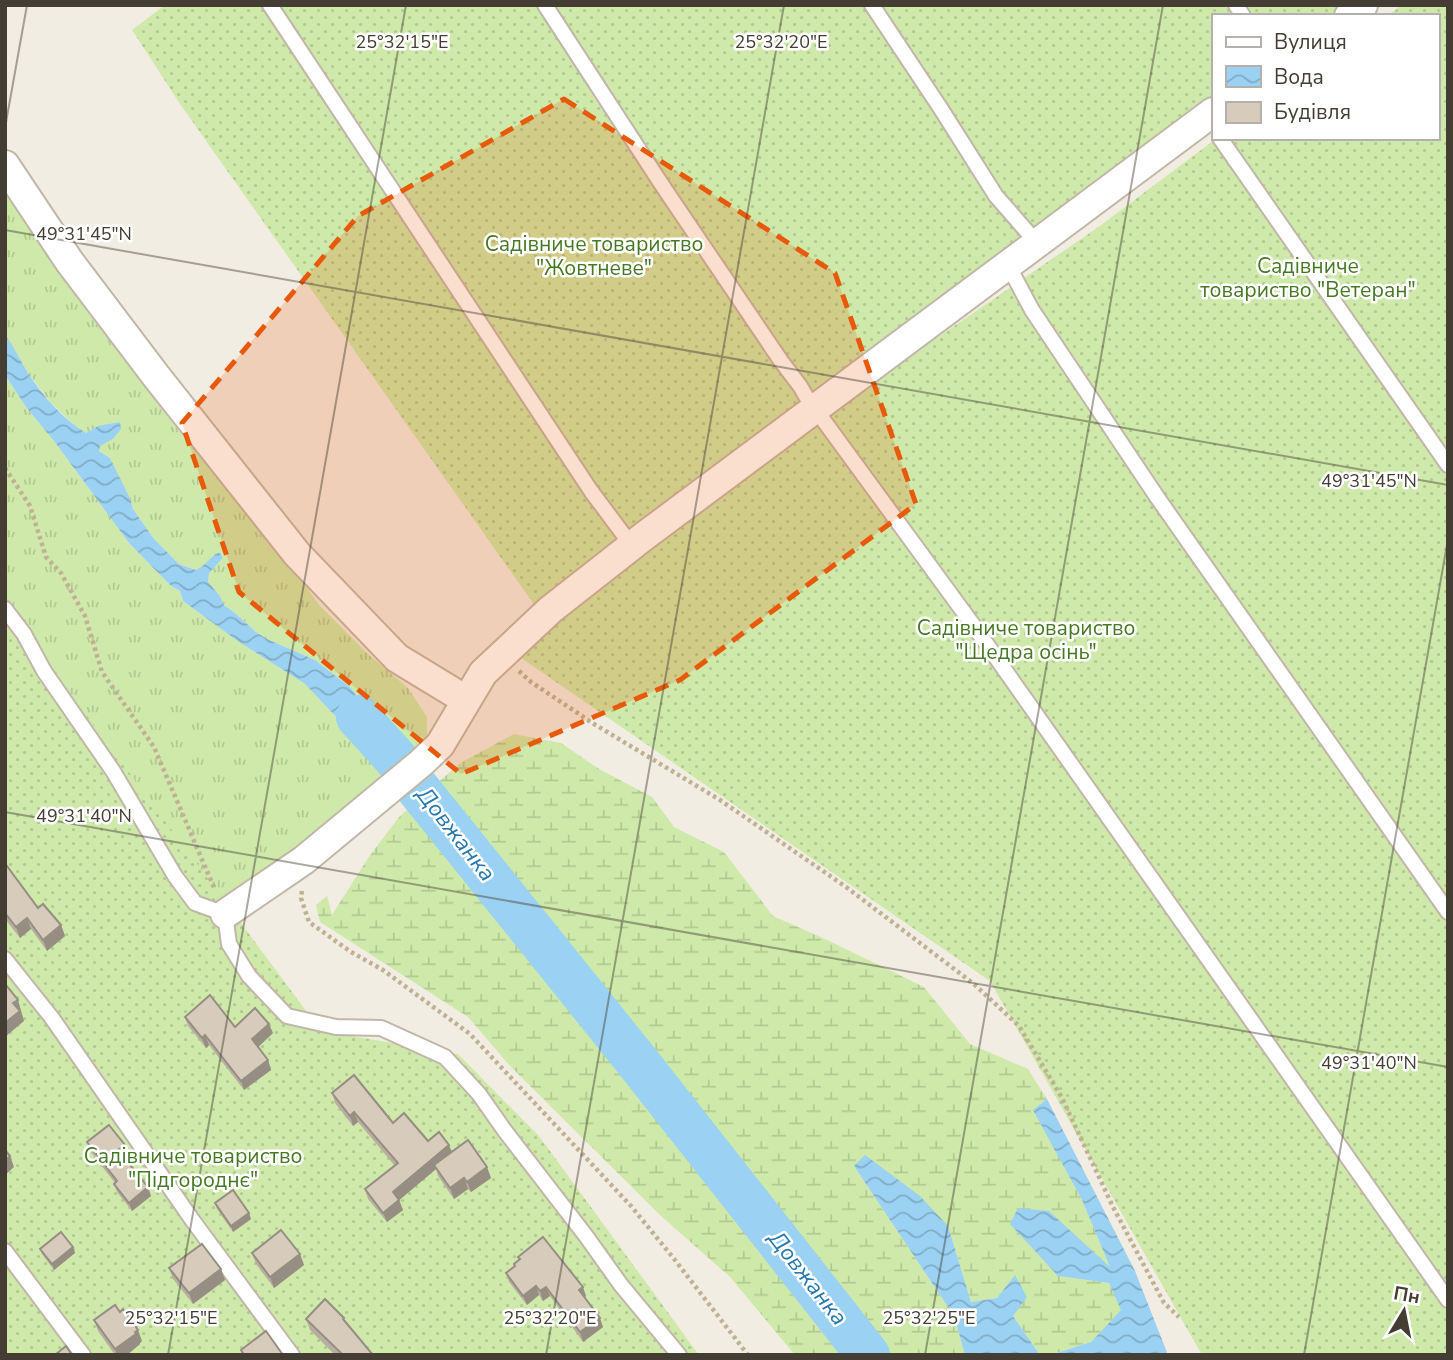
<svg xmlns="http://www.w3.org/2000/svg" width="1453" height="1360" font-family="'Nunito Sans',sans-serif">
	<defs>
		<pattern id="grass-tufts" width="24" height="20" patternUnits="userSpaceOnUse" patternTransform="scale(1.75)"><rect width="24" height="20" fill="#cee9a9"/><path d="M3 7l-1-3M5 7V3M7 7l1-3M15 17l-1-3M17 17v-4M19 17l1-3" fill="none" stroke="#b2c992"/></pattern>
		<pattern id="wetland-marsh" width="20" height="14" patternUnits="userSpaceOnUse" patternTransform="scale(1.75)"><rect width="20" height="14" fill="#cee9a9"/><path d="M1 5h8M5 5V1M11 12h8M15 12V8" fill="none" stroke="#b2c992"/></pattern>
		<pattern id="garden-dots" width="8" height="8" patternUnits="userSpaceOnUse" patternTransform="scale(1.75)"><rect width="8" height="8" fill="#cee9a9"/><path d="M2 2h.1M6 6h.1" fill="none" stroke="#b2c992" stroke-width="1.8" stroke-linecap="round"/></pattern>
		<pattern id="water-waves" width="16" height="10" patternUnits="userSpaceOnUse" patternTransform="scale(1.75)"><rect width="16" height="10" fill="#9bd2f3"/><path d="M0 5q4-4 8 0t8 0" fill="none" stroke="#80acc5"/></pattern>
	</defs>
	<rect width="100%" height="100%" fill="#f2ede3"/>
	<g fill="url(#grass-tufts)">
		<path d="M5,186L41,235L85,309L186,440L274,544L321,607L368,654L408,688L427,717V739L414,753L397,760L399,752L373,721L365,707L350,687L315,660L267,639L256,632L235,613L224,605L220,596L208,582L209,573L223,558L219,552C210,557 206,566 197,570L179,564L154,539L133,509L129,496L110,458L99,451V446L113,439L98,426L86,433L74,425L52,404L28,373L5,334Z"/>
		<polygon points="5,375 26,407 54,441 129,543 170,585 180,591 183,601 239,642 305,684 338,719 391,767 395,785 225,914 195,903 5,599"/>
	</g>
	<polygon fill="url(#wetland-marsh)" points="514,734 561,743 599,769 652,797 674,827 724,852 773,916 825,939 924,987 970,1044 1028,1069 1047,1099 1034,1110 1082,1200 1111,1269 1058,1276 1109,1283 1122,1310 1091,1342 1050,1355 1040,1355 1013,1316 1015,1276 997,1298 971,1302 948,1226 854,1166 954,1316 965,1355 795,1355 730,1277 660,1215 510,1066 468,1017 320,922 316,905 327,896 332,915 368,858 399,817 460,763"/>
	<g fill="url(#garden-dots)">
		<polygon points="165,5 1356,5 1341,16 1213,16 1213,106 538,610 180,104 132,30"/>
		<polygon points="1402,5 1448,5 1448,1355 1202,1355 990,981 514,653 593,574 1097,228 1217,138 1437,138 1437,16 1387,16"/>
		<polygon points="5,605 321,1031 458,1054 539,1136 699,1355 5,1355"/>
	</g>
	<g fill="url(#water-waves)">
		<path d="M5,334C14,347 20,360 28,373C43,396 63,419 86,433L98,426L120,422L121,429L113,439L100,446L99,451L110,458L129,496L133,509L154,539L179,564L196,570C205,566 210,557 219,552L223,558L209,573L208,582L220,596L224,605L235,613L256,632L267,639L315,660L350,687L365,707L373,721L404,757L391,767L382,760L371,759L338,719L305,684L239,642L183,601L180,591L170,585L129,543L54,441L26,407L5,375Z"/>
		<polygon points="1047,1099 1135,1271 1168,1355 1050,1355 1091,1342 1121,1310 1109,1283 1058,1276 1010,1224 1018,1208 1049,1211 1110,1267 1082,1200 1033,1110"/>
		<polygon points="865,1155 920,1196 948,1226 971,1302 997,1298 1015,1275 1027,1297 1013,1316 1040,1355 965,1355 954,1316 854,1166"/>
	</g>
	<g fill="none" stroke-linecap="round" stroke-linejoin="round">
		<polyline stroke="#9bd2f3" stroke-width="44" points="358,717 397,760 415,785 640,1065 868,1355"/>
		<g stroke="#c1b7a8" stroke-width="18">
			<g id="service">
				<polyline points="270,5 591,491 632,546"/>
				<polyline points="545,5 662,185 781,361 800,386 814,410 824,421 976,629 1448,1300"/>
				<polyline points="872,5 941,109 996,196 1037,243"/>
				<polyline points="1236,5 1243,16"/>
				<polyline points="1220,138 1448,465"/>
				<polyline points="1008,265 1032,310 1157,497 1448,912"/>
				<polyline points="5,609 24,634 44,671 113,771 175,876 195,903 225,914 229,944 249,976 287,1016 336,1027 381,1028 445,1057 479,1094 505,1131 586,1236 621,1285 679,1355"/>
				<polyline points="5,959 52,1018 193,1221 292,1355"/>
				<polyline points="5,1251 83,1355"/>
			</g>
		</g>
		<g stroke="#c1b7a8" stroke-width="32">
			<g id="minor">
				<polyline points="1349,16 1363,5"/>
				<polyline points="5,165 69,261 156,376 297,554 397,658 466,700"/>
				<polyline points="225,914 304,860 421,763 440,745 483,673 550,610 643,537 1213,112"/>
			</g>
		</g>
		<g stroke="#c0b096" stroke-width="4.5" stroke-dasharray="3.5 3.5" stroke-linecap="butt">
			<polyline points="5,468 30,506 46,557 61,573 85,616 102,672 154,747 215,890"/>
			<polyline points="519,671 531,682 594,724 720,800 846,887 974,984 1019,1026 1062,1098 1113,1207 1164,1303 1179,1317"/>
			<polyline points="302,891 301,898 309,922 351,952 383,970 470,1034 631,1206 675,1260 748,1355"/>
		</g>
		<use href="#service" stroke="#fff" stroke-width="14"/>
		<use href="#minor" stroke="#fff" stroke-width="28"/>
	</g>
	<g fill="#b9afa1">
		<polygon points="5,867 38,908 61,925 65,936 47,951 31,929 20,938 5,919"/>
		<polygon points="185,1017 273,1033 258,1047 268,1060 271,1070 244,1090 209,1045 206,1048 188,1026"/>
		<polygon points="332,1093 452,1152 491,1178 471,1192 468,1189 454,1199 438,1176 436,1169 399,1200 403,1210 387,1222 368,1199 365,1189 395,1166 358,1122 353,1126 335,1103"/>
		<polygon points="87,1142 128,1153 124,1157 151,1196 132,1211 117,1192 114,1184 115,1183 90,1151"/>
		<polygon points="215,1203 251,1219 233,1232 217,1209"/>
		<polygon points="73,1247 75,1253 54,1270 42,1254 40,1249"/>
		<polygon points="252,1253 300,1254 304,1265 274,1288 256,1264"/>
		<polygon points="518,1257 586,1296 585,1297 603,1327 583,1342 550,1296 543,1301 539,1295 527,1305 509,1282 506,1273 515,1266 520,1260"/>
		<polygon points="169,1268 221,1269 225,1280 193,1304 173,1279"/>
		<polygon points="306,1319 346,1323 373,1355 335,1355 310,1330"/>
		<polygon points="94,1320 142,1341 140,1343 140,1344 127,1355 115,1355 98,1331"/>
	</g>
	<g fill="#968e83">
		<polygon points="27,918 31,929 20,938 16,927"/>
		<polygon points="61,925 65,936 47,951 43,940"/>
		<polygon points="18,1000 24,1021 5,1037 5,1023 13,1003"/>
		<polygon points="269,1024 273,1033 256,1049 252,1039"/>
		<polygon points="205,1035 209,1045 206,1048 202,1038"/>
		<polygon points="268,1060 271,1070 244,1090 241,1081"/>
		<polygon points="354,1112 358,1122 353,1126 350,1116"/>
		<polygon points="125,1145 128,1153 121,1158 118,1150"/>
		<polygon points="449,1145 453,1155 434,1165 436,1169 397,1202 393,1192"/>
		<polygon points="10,1156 14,1167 5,1175 5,1161"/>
		<polygon points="487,1167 491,1178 471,1192 467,1182"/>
		<polygon points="464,1178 468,1189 454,1199 450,1188"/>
		<polygon points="148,1187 151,1196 132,1211 129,1203"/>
		<polygon points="399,1200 403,1210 387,1222 383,1213"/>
		<polygon points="249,1213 251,1219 233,1232 231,1226"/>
		<polygon points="73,1247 75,1253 54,1270 52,1264"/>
		<polygon points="300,1254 304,1265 274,1288 270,1277"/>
		<polygon points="221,1269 225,1280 193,1304 189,1293"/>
		<polygon points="536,1286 539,1295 527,1305 523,1296"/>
		<polygon points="546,1287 550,1296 543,1301 540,1291"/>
		<polygon points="583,1287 586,1296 583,1299 579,1290"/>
		<polygon points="600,1318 603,1327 583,1342 580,1332"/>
		<polygon points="138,1330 142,1341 140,1343 140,1344 127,1355 117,1355 115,1349"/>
	</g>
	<g fill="#d7cbbb" stroke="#968e83" stroke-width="2">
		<polygon points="7,866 38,908 43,904 61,925 43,940 27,918 16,927 5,913 5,867"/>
		<polygon points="6,985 18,1000 13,1003 20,1011 5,1023"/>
		<polygon points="210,995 235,1027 255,1008 269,1024 252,1039 268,1060 241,1081 205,1035 202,1038 185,1017"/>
		<polygon points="354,1075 393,1123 404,1113 428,1141 439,1132 449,1145 393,1192 399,1200 383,1213 365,1189 398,1163 354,1112 350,1116 332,1093"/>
		<polygon points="109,1125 125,1145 118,1150 148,1187 129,1203 114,1184 117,1181 87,1142"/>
		<polygon points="468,1140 487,1167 467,1182 464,1178 450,1188 434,1165"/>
		<polygon points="5,1150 10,1156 5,1161"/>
		<polygon points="233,1190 249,1213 231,1226 215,1203"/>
		<polygon points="281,1230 300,1254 270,1277 252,1253"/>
		<polygon points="61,1232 73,1247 52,1264 40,1249"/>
		<polygon points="543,1237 583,1287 579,1290 600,1318 580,1332 546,1287 540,1291 536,1286 523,1296 506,1273 515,1266 514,1264 520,1259 518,1257"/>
		<polygon points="202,1244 221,1269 189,1293 169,1268"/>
		<polygon points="325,1299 344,1318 343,1319 373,1355 343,1355 306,1319"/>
		<polygon points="115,1305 120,1312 123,1309 138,1330 135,1332 136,1334 115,1349 94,1320"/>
		<polygon points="266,1331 283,1355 244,1355 241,1350"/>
		<polygon points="66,1346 72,1355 55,1355"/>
	</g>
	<path fill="#e8590c" fill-opacity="0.2" stroke="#e8590c" stroke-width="5" stroke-dasharray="14 9" stroke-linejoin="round" d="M564,99L835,273L916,504L680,680L461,774L239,592L182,423L358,216Z"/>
	<path fill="none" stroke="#443d33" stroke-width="2" stroke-opacity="0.45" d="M5,128L27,5M5,230L1448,485M5,812L1448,1067M168,1355L406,5M546,1355L784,5M925,1355L1163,5M1304,1355L1448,539"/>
	<g text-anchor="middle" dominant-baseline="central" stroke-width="5" stroke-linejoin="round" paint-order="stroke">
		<g font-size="21" fill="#477824" stroke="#fff">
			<text x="594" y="244">Садівниче товариство<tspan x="594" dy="24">"Жовтневе"</tspan></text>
			<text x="1308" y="266">Садівниче<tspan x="1308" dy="24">товариство "Ветеран"</tspan></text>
			<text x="1026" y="628">Садівниче товариство<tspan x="1026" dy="24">"Щедра осінь"</tspan></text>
			<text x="193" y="1156">Садівниче товариство<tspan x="193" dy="24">"Підгороднє"</tspan></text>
		</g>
		<g font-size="23" font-style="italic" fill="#2778ac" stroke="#fff">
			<text transform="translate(456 834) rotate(52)">Довжанка</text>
			<text transform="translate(808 1278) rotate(52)">Довжанка</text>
		</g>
	</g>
	<g font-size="18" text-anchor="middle" fill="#443d33" stroke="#fff" stroke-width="5" stroke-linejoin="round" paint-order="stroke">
		<text x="402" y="48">25°32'15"E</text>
		<text x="781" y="48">25°32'20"E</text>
		<text x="84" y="240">49°31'45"N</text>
		<text x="1369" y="487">49°31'45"N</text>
		<text x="84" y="822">49°31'40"N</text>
		<text x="1369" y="1069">49°31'40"N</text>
		<text x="171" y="1324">25°32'15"E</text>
		<text x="550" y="1324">25°32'20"E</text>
		<text x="929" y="1324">25°32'25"E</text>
	</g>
	<rect width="1453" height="1360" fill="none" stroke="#443d33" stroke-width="14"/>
	<rect x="1212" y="14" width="228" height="126" fill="#ffffff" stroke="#b4b1ad" stroke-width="2"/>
	<rect x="1226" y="37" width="35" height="10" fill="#ffffff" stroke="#b4b1ad" stroke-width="2"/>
	<text x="1274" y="49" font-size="21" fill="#443d33">Вулиця</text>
	<rect x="1226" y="66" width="35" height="21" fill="url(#water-waves)" stroke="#b4b1ad" stroke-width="2"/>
	<text x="1274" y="84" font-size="21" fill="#443d33">Вода</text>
	<rect x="1226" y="102" width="35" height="21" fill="#d7cbbb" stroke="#b4b1ad" stroke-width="2"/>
	<text x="1274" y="119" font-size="21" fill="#443d33">Будівля</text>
	<g transform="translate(1404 1311) rotate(10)" stroke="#ffffff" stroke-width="5" paint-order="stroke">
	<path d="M0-5L12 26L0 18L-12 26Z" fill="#443d33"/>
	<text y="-10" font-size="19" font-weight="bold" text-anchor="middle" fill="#443d33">Пн</text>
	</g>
</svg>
